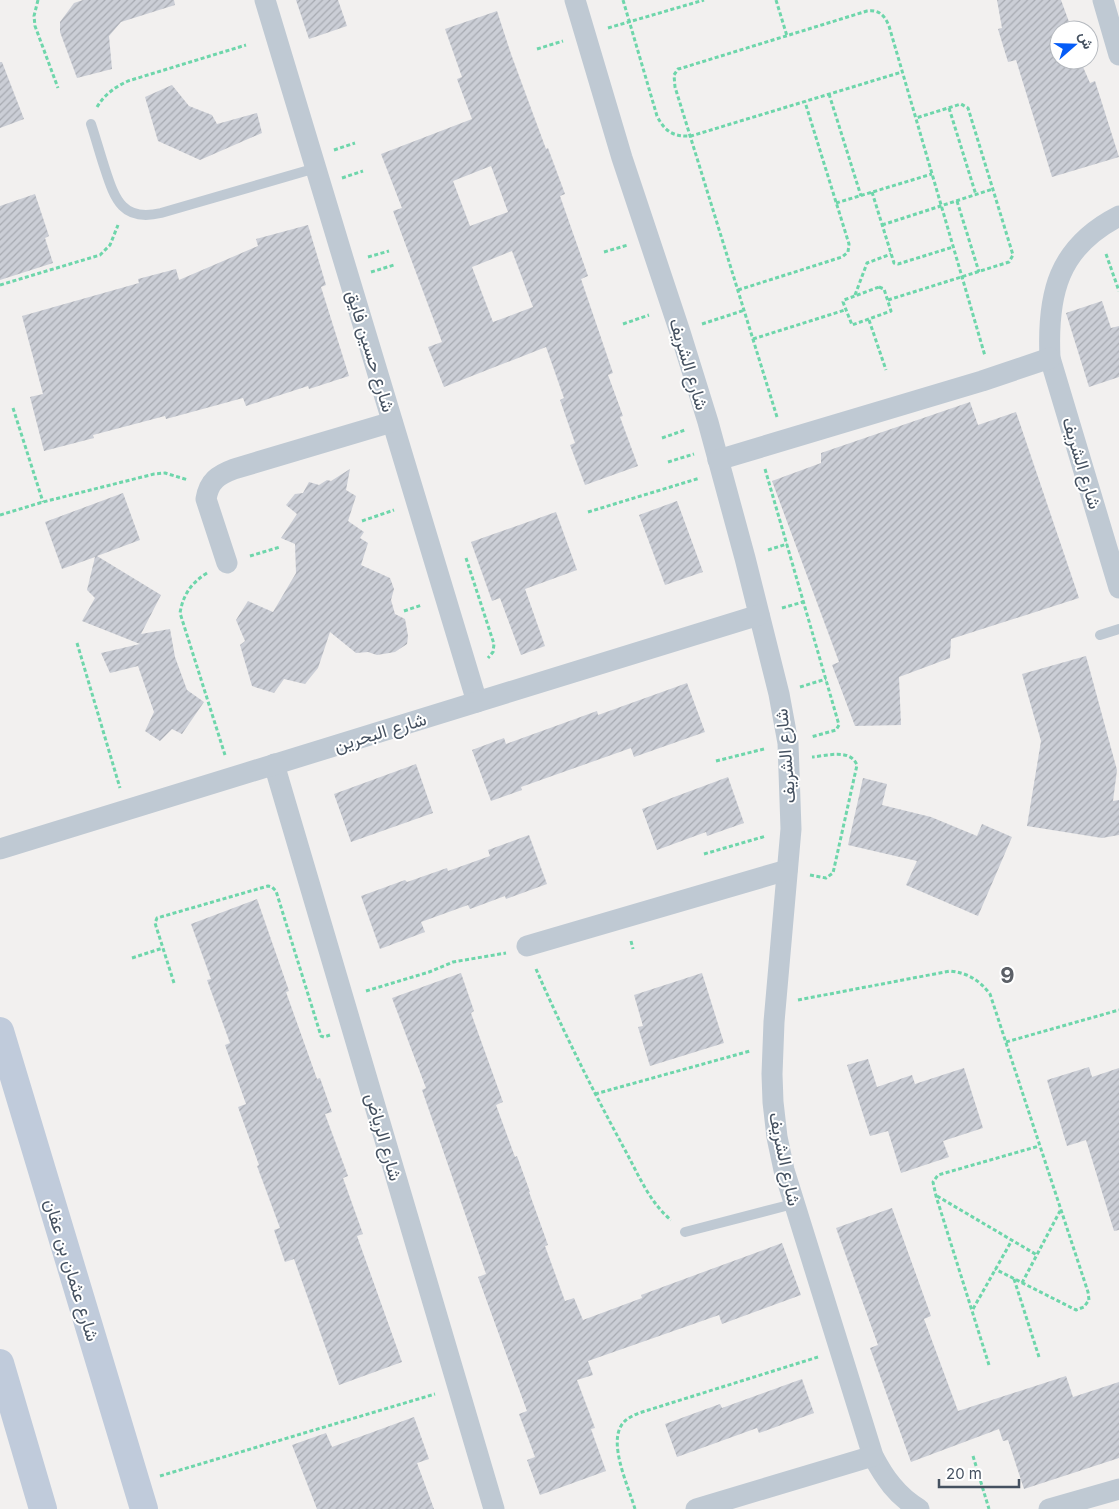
<svg xmlns="http://www.w3.org/2000/svg" width="1119" height="1509" font-family="Inter,Vazirmatn,sans-serif">
	<defs>
		<pattern id="building-hatch" width="6" height="6" patternUnits="userSpaceOnUse" patternTransform="scale(1.25)"><rect width="6" height="6" fill="#cbced6"/><path d="M-1 1l2-2M0 6l6-6M5 7l2-2" fill="none" stroke="#a7aab1"/></pattern>
	</defs>
	<rect width="100%" height="100%" fill="#f2f0ef"/>
	<g fill="url(#building-hatch)" fill-rule="evenodd">
		<polygon points="83,0 174,0 175,5 121,22 109,36 112,69 77,78 60,32 60,22 74,3"/>
		<polygon points="296,0 338,0 347,26 309,39"/>
		<polygon points="997,0 1061,0 1072,30 1059,30 1059,60 1080,60 1090,83 1095,81 1119,157 1052,177 1016,60 1008,62 998,29 1002,28"/>
		<path d="M497,11L511,54L546,149L548,148L565,194L560,196L588,276L581,279L613,373L608,375L623,416L620,417L638,466L585,485L570,445L575,443L560,400L564,398L546,347L444,387L428,347L442,342L393,211L402,208L381,154L472,119L457,79L462,77L445,29ZM491,166L508,212L470,226L453,181ZM512,251L533,307L493,322L472,267Z"/>
		<polygon points="0,62 2,62 24,119 0,128"/>
		<polygon points="172,85 189,106 212,115 217,124 257,113 262,133 200,160 158,141 145,97"/>
		<polygon points="35,194 49,236 45,238 53,263 0,280 0,206"/>
		<polygon points="308,225 326,285 321,287 349,376 309,389 308,386 246,406 243,398 166,419 165,416 93,435 94,438 44,451 30,397 43,394 22,316 139,283 138,279 176,269 179,280 258,246 256,239"/>
		<polygon points="1102,301 1111,328 1119,326 1119,377 1089,387 1066,313"/>
		<polygon points="970,402 978,425 1016,412 1079,598 951,639 950,658 899,677 901,725 855,726 832,665 839,662 772,481 821,463 821,453"/>
		<polygon points="350,469 346,490 356,496 348,521 364,532 360,538 368,543 361,565 390,578 394,589 391,600 395,614 405,619 408,636 407,644 395,652 377,655 368,652 356,653 330,632 318,668 305,684 284,679 274,693 252,686 240,645 245,641 236,620 248,601 273,612 296,573 295,544 281,538 297,514 286,505 295,494 303,493 309,482 319,485 327,480 331,481"/>
		<polygon points="123,493 140,540 97,556 161,595 141,634 170,629 175,657 187,690 204,702 182,734 172,729 160,741 145,731 154,712 138,666 110,673 101,653 140,644 82,621 95,598 87,590 95,557 62,569 45,522"/>
		<polygon points="677,501 703,572 665,585 639,515"/>
		<polygon points="556,512 577,570 525,589 545,646 521,655 500,598 492,601 471,542"/>
		<polygon points="1086,656 1117,770 1113,801 1119,800 1119,835 1102,838 1027,826 1041,741 1022,674"/>
		<polygon points="687,683 705,732 634,757 631,748 521,787 522,790 491,801 472,750 504,738 506,744 597,711 598,715"/>
		<polygon points="416,764 433,813 351,842 334,794"/>
		<polygon points="728,777 744,823 707,836 706,832 657,850 642,809"/>
		<polygon points="863,778 887,784 882,805 931,817 977,836 982,824 1012,837 978,916 906,885 917,861 848,845"/>
		<polygon points="529,835 547,884 506,899 505,896 470,909 468,905 421,922 425,932 380,949 361,896 405,880 407,882 447,868 448,871 490,856 488,850"/>
		<polygon points="257,899 289,991 286,992 317,1079 320,1078 332,1112 325,1114 348,1176 343,1178 363,1234 357,1236 402,1362 339,1385 294,1259 285,1262 274,1230 280,1228 257,1166 259,1165 238,1107 246,1104 225,1045 230,1043 207,980 211,979 191,924"/>
		<polygon points="461,973 474,1011 471,1013 503,1102 496,1105 515,1157 517,1156 530,1192 529,1192 548,1245 545,1246 565,1301 574,1298 583,1320 642,1298 641,1295 782,1243 801,1295 722,1324 719,1315 588,1361 593,1375 577,1380 595,1428 591,1429 606,1471 540,1495 527,1460 535,1457 519,1414 527,1411 478,1277 486,1274 422,1090 426,1088 392,998"/>
		<polygon points="702,973 724,1043 650,1066 638,1027 643,1026 634,995"/>
		<polygon points="868,1059 877,1087 912,1075 915,1084 964,1068 983,1128 943,1141 949,1157 901,1173 888,1131 870,1136 847,1065"/>
		<polygon points="1089,1067 1092,1077 1119,1068 1119,1230 1114,1231 1086,1140 1067,1146 1047,1080"/>
		<polygon points="892,1208 931,1316 924,1319 958,1411 1066,1376 1073,1397 1119,1382 1119,1458 1024,1489 1008,1440 1003,1441 999,1429 911,1462 870,1348 878,1345 836,1228"/>
		<polygon points="802,1379 814,1413 759,1433 757,1428 677,1457 665,1424 720,1404 722,1408"/>
		<polygon points="414,1417 429,1459 417,1463 434,1509 317,1509 292,1445 326,1433 332,1447"/>
	</g>
	<g fill="none" stroke-linecap="round" stroke-linejoin="round">
		<g stroke="#6ed6ab" stroke-width="3" stroke-dasharray="4 2.5" stroke-linecap="butt">
			<polyline points="38,0 34,16 35,26 58,88"/>
			<path d="M623,0L657,116C665,132 674,137 691,136L902,72"/>
			<polyline points="776,0 787,36"/>
			<polyline points="608,28 704,0"/>
			<polyline points="537,49 563,41"/>
			<polyline points="829,94 861,196"/>
			<path d="M97,107C104,95 115,87 128,81L246,45"/>
			<polyline points="949,108 976,195"/>
			<polyline points="334,150 355,143"/>
			<polyline points="342,178 363,171"/>
			<polyline points="872,192 894,263 898,264 953,247"/>
			<polyline points="957,201 979,272"/>
			<polyline points="836,203 932,174"/>
			<polyline points="882,225 993,189"/>
			<polyline points="604,252 628,245"/>
			<polyline points="1106,254 1119,291"/>
			<polyline points="368,257 389,251"/>
			<polyline points="371,272 394,265"/>
			<polyline points="0,285 100,255 110,245 118,225"/>
			<polygon points="879,287 884,289 891,311 852,325 843,302 844,300"/>
			<polyline points="738,290 842,257 848,252 849,244 805,102"/>
			<polyline points="855,295 867,263 891,254"/>
			<polyline points="888,300 1009,262 1013,255 968,108 961,104 916,118"/>
			<polyline points="869,320 886,370"/>
			<polyline points="623,324 649,315"/>
			<polyline points="702,324 745,310"/>
			<polyline points="753,339 845,310"/>
			<polyline points="13,408 43,502"/>
			<path d="M777,417L675,87L674,75L678,69L682,68L867,11C879,9 885,16 889,26L985,356"/>
			<polyline points="662,438 685,430"/>
			<polyline points="668,462 694,454"/>
			<polyline points="765,469 839,725 836,730 811,737"/>
			<polyline points="588,512 700,478"/>
			<polyline points="0,515 43,502 154,474 165,473 188,480"/>
			<polyline points="362,521 394,510"/>
			<polyline points="768,550 787,544"/>
			<polyline points="250,556 280,547"/>
			<polyline points="466,558 494,644 493,652 488,658"/>
			<path d="M207,573C191,583 183,595 180,613L225,755"/>
			<polyline points="782,608 803,602"/>
			<polyline points="404,611 422,605"/>
			<polyline points="77,643 120,788"/>
			<polyline points="800,687 826,679"/>
			<polyline points="716,761 764,749"/>
			<polyline points="704,854 766,836"/>
			<path d="M810,875L826,878L833,873L857,765C850,748 826,756 812,757"/>
			<polyline points="631,941 633,949"/>
			<polyline points="132,958 163,948"/>
			<path d="M536,969C563,1031 593,1091 625,1150C638,1174 650,1203 671,1220"/>
			<polyline points="174,983 155,923 157,918 268,886 272,887 276,891 321,1036 324,1037 330,1035"/>
			<polyline points="366,991 429,972 453,962 506,953"/>
			<path d="M798,1000L950,971C968,973 979,980 990,994L1088,1292L1089,1300L1084,1307L1076,1310L995,1269"/>
			<polyline points="1006,1042 1119,1010"/>
			<polyline points="595,1094 750,1051"/>
			<polyline points="937,1196 1037,1255"/>
			<polyline points="1014,1279 1039,1357"/>
			<polyline points="1022,1283 1060,1211"/>
			<polyline points="973,1309 1012,1240"/>
			<polyline points="989,1365 936,1196 933,1182 938,1175 1039,1146"/>
			<polyline points="973,1456 989,1509"/>
			<polyline points="160,1476 435,1394"/>
			<path d="M635,1509C629,1488 609,1446 621,1426C625,1419 632,1416 639,1413L818,1357"/>
		</g>
		<g stroke="#bfc9d3" stroke-width="10">
			<path d="M91,124C96,139 100,154 105,169C115,200 123,222 161,213L316,168"/>
			<polyline points="1100,635 1119,629"/>
			<polyline points="685,1232 793,1204"/>
		</g>
		<g stroke="#bfc9d3" stroke-width="21">
			<polyline points="265,0 477,702"/>
			<path d="M575,0L622,158L680,332L708,422L745,558L779,694L788,743L791,829L774,1022L772,1074L773,1102L777,1137L784,1170L873,1456C884,1477 897,1496 919,1509"/>
			<polyline points="1103,0 1119,55"/>
			<path d="M1119,216C1058,247 1047,294 1050,358L1119,588"/>
			<polyline points="718,460 982,381 1050,358"/>
			<path d="M227,563L206,499C209,481 218,475 234,469L392,422"/>
			<polyline points="274,764 494,1509"/>
			<polyline points="0,849 759,615"/>
			<polyline points="527,946 787,870"/>
			<polyline points="696,1509 873,1456"/>
			<polyline points="1049,1509 1119,1489"/>
		</g>
		<g stroke="#c0cbdb" stroke-width="28">
			<polyline points="0,1031 144,1509"/>
			<polyline points="0,1363 43,1509"/>
		</g>
	</g>
	<g text-anchor="middle" dominant-baseline="central" stroke-width="4" stroke-linejoin="round" paint-order="stroke">
		<g font-size="18" fill="#455160" stroke="#fff">
			<text transform="translate(371 351) rotate(73)">شارع حسين فايق</text>
			<text transform="translate(689 364) rotate(73)">شارع الشريف</text>
			<text transform="translate(1082 463) rotate(73)">شارع الشريف</text>
			<text transform="translate(380 732) rotate(-17)">شارع البحرين</text>
			<text transform="translate(785 756) rotate(-95)">شارع الشريف</text>
			<text transform="translate(384 1137) rotate(74)">شارع الرياض</text>
			<text transform="translate(785 1159) rotate(78)">شارع الشريف</text>
			<text transform="translate(72 1270) rotate(73)">شارع عثمان بن عفان</text>
		</g>
		<g font-size="22" font-weight="bold" letter-spacing="1" fill="#5b5f66" stroke="#fff">
			<text x="1008" y="975">9</text>
		</g>
	</g>
	<g transform="translate(1074 45) rotate(70)"><circle r="24" fill="#ffffff" stroke="#b5b9bf"/>
	<path d="M0-4L9 19L0 12L-9 19Z" fill="#055cf7"/>
	<text y="-8" font-size="14" font-weight="bold" text-anchor="middle" fill="#455160">ش</text>
	</g>
	<path d="M939 1479v8h80v-8" fill="none" stroke="#455160" stroke-width="2.5"/>
	<text x="946" y="1479" font-size="15" fill="#455160" stroke="#ffffff" stroke-width="4" paint-order="stroke">20 m</text>
</svg>
